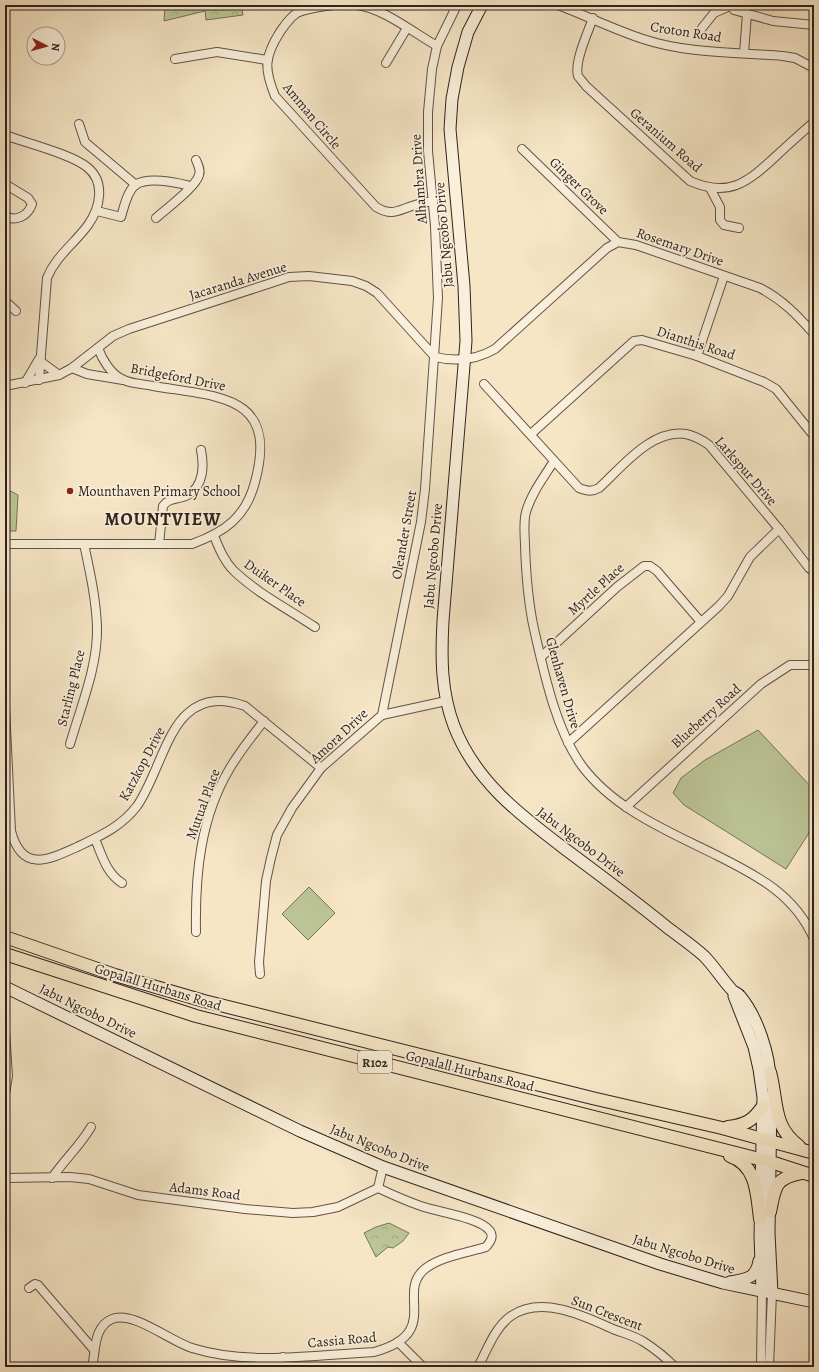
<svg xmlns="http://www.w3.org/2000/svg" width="819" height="1372" font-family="Alegreya,serif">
	<defs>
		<pattern id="forest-crowns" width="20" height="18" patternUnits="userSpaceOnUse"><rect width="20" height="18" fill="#bcc596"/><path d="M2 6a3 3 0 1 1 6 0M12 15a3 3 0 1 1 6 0" fill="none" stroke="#a2a981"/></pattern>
	</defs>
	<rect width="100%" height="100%" fill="#f6e6c6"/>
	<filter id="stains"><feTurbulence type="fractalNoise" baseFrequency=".005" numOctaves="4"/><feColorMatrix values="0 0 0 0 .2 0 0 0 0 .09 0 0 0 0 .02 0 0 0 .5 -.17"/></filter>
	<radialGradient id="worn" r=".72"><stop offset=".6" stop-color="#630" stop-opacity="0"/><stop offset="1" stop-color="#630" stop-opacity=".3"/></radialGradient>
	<g fill="url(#forest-crowns)" stroke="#76745a">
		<polygon points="165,5 241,5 243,15 206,20 205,11 164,21"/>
		<polygon points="389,1223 409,1233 403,1241 393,1248 388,1247 376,1257 364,1233 376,1227"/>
	</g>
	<g fill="#bcc596" stroke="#76745a">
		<polygon points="5,488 18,495 16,531 5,531"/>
		<polygon points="758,730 814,790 814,825 786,869 684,805 673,793 681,778 705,760"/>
		<polygon points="309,887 335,913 308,940 282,914"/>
	</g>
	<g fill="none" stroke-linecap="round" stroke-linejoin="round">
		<g stroke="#625347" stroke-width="10">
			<g id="street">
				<path d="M333,5C322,7 307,8 297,13C289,18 285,25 280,32C264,57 264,69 275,96L376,207C393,217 398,210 415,205C420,203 427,202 433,201"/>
				<path d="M357,5C383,8 414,33 437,46"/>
				<path d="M558,5C587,16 615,30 643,39C688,54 737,52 783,56L795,58L814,68"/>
				<polyline points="730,5 734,10 773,21 814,25"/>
				<path d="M593,18C588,32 574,62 578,76C580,79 584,83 586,86L690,181C728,198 747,183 775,157C788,145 801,133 814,122"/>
				<polyline points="702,28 714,13 730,6"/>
				<polyline points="744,53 747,14"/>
				<polyline points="175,59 217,52 267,60"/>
				<polyline points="386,63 407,28"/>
				<polyline points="79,124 85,142 136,185"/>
				<path d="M5,135C26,143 71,154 87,167C106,182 100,208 88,225C74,244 56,256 47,278L39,380"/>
				<polyline points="522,149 618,242"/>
				<path d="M5,184L28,198L32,204C28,216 16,222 5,216"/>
				<polyline points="710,188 720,207 720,220 724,225 739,228"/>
				<path d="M97,211L121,217C124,207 127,192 135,185C149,176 177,183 191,186"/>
				<path d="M156,218C166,209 196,187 199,175C201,170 198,165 196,160"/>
				<polyline points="5,301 16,311"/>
				<polyline points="697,356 724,276"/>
				<polyline points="40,361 59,375"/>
				<polyline points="72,368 87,374 123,380"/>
				<polyline points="25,383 39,359"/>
				<path d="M484,384L579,488C587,491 592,492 599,488C622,467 651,429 686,434C695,436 702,440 709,445L779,529L809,568L814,572"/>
				<path d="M5,386L59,375L72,368L113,336L129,329L268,284L289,277L309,276L352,281L366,286L377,293L435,357C456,362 476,360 495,349L607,248L618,242L636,245L760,288C783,300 797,315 814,334"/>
				<polyline points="531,434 634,341 642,340 697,356 764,382 776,389 814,436"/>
				<path d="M554,461C544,477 531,494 526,512C523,523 525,536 525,546C526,574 528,602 534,629C544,673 556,730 582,766C615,810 670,832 718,856C758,876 795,895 814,939"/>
				<path d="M214,536C219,548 224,561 234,571C257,593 288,609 315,627"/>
				<path d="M5,544H192C225,532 246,517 255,482C279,394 218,397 153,386C144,384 132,384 124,380C111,375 102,359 98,348"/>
				<path d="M159,544L163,506C169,497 179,500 188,495C204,486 204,465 201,450"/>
				<polyline points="541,657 617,587 644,566 650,566 657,571 701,622"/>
				<path d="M5,707L11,831C22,873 48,860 77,847C100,836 121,827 137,806C155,781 166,731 188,713C205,698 224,699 245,706L321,768"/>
				<polyline points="382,715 421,522 425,489 438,298 435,226 428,151 428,112 432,69 437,46 457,5"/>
				<polyline points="568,743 719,606 728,596 750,557 779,529"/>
				<path d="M70,744C81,706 98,666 97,627C96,599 90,572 84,544"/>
				<polyline points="626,807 761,684 790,665 814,665"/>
				<path d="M95,839C102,855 106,873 122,883"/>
				<path d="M196,932C195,875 200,818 230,768C240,751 252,736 264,721"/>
				<polyline points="260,974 259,962 266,881 271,858 277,835 292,808 321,768 382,715 446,701"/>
				<polyline points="5,1031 8,1076 5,1094"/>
				<polyline points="5,1178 70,1177 89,1179 138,1195 245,1209 293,1213 313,1212 338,1207 378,1188"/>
				<path d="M52,1178C64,1160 80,1146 91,1127"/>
				<polyline points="378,1188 383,1167"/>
				<polyline points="29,1288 35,1284 38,1285 94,1350"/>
				<polyline points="398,1342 423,1367"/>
				<path d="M92,1367C96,1351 93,1327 112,1319C132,1310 170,1341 192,1348C250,1366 315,1355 374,1352C444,1333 394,1292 426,1268C443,1256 466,1253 486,1247C490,1242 494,1237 490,1231C481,1218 439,1212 424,1207C408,1202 393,1195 378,1188"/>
				<polyline points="272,1367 283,1357"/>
				<path d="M478,1367C487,1350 495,1327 511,1316C542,1295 584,1316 613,1329C623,1333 635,1336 644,1342C655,1349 666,1358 675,1367"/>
				<polyline points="761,1367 762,1291"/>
				<polyline points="769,1367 772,1293"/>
			</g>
		</g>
		<g stroke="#30221d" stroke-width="13">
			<g id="secondary">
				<path d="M482,5L468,32L458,67L452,99L450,129L464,286L466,341L443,621C441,657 441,692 454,726C475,781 520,815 565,849C600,875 635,901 668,928C680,937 693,946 704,956C714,966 721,978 731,989C733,992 738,993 740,996C757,1016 770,1055 770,1081"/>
				<polyline points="5,987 300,1131 383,1167 660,1264 723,1283 814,1302"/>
				<polyline points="734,996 754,1047 759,1069 763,1097 760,1236 762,1291"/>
				<polyline points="771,1098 769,1233 772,1293"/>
				<path d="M730,1282C746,1279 756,1279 759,1261"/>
			</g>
		</g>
		<g stroke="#30221d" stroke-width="14">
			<g id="primary">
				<polyline points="5,937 115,975 204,1001 592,1098 722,1128 814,1153"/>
				<polyline points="5,954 196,1016 771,1162 814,1176"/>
				<path d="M770,1072C778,1102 772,1126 799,1146"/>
				<path d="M728,1127C745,1125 753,1121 763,1106"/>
				<path d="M730,1156C757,1165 757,1195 760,1219"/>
				<path d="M770,1212C775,1188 774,1178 801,1173"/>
			</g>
		</g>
		<use href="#street" stroke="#f9efda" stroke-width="8"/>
		<use href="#secondary" stroke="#f9efda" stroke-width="11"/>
		<use href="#primary" stroke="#f6e6c6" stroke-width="12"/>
	</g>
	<circle fill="#8f2418" stroke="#f9efda" stroke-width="1.5" cx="70" cy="491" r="4"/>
	<g text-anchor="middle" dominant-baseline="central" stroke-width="3.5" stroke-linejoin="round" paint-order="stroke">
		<rect fill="#f9efda" stroke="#6c6056" stroke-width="1" x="358" y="1051" width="34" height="22" rx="3"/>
		<g font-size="13" font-weight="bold" fill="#30221d">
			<text x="375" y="1062">R102</text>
		</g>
		<g font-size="14" fill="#30221d" stroke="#f9efda">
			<text transform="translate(686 32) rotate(9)">Croton Road</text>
			<text transform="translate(312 116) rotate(50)">Amman Circle</text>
			<text transform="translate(666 140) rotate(41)">Geranium Road</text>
			<text transform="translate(419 179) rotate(-94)">Alhambra Drive</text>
			<text transform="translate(579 186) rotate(44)">Ginger Grove</text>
			<text transform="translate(444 235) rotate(-95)">Jabu Ngcobo Drive</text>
			<text transform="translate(680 247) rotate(19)">Rosemary Drive</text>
			<text transform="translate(238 281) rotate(-17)">Jacaranda Avenue</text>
			<text transform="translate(696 343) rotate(18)">Dianthis Road</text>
			<text transform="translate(178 377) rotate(11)">Bridgeford Drive</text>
			<text transform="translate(746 471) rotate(49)">Larkspur Drive</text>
			<text transform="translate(404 535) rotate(-80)">Oleander Street</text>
			<text transform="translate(433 556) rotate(-85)">Jabu Ngcobo Drive</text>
			<text transform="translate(275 583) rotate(35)">Duiker Place</text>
			<text transform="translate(596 589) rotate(-42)">Myrtle Place</text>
			<text transform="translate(563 683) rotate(74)">Glenhaven Drive</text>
			<text transform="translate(71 688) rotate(-76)">Starling Place</text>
			<text transform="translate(706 716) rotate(-42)">Blueberry Road</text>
			<text transform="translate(339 736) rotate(-43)">Amora Drive</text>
			<text transform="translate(142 764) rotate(-62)">Katzkop Drive</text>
			<text transform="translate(203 804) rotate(-70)">Mutual Place</text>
			<text transform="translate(581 842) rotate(37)">Jabu Ngcobo Drive</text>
			<text transform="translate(158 987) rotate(17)">Gopalall Hurbans Road</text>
			<text transform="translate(88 1011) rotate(26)">Jabu Ngcobo Drive</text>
			<text transform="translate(470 1071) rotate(14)">Gopalall Hurbans Road</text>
			<text transform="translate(380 1148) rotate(22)">Jabu Ngcobo Drive</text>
			<text transform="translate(205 1191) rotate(7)">Adams Road</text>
			<text transform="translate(684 1254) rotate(17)">Jabu Ngcobo Drive</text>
			<text transform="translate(607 1313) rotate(21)">Sun Crescent</text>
			<text transform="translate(342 1340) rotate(-5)">Cassia Road</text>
		</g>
		<g font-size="14" fill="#30221d" stroke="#f9efda" text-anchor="start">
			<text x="78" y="491">Mounthaven Primary School</text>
		</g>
		<g font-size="18" font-weight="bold" letter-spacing="1" fill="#30221d" stroke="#f9efda">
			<text x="163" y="519">MOUNTVIEW</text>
		</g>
	</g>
	<rect width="819" height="1372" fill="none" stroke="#f6e6c6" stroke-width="20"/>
	<rect x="6" y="6" width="807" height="1360" fill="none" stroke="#30221d" stroke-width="2"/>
	<rect x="10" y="10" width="799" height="1352" fill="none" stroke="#30221d"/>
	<g transform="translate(46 46) rotate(96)"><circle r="19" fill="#f9efda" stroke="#a99d8e"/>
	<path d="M0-3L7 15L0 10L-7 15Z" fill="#8f2418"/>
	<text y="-6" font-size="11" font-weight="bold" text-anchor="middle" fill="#30221d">N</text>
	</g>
	<rect width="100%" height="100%" filter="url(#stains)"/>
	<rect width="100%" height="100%" fill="url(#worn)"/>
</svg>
